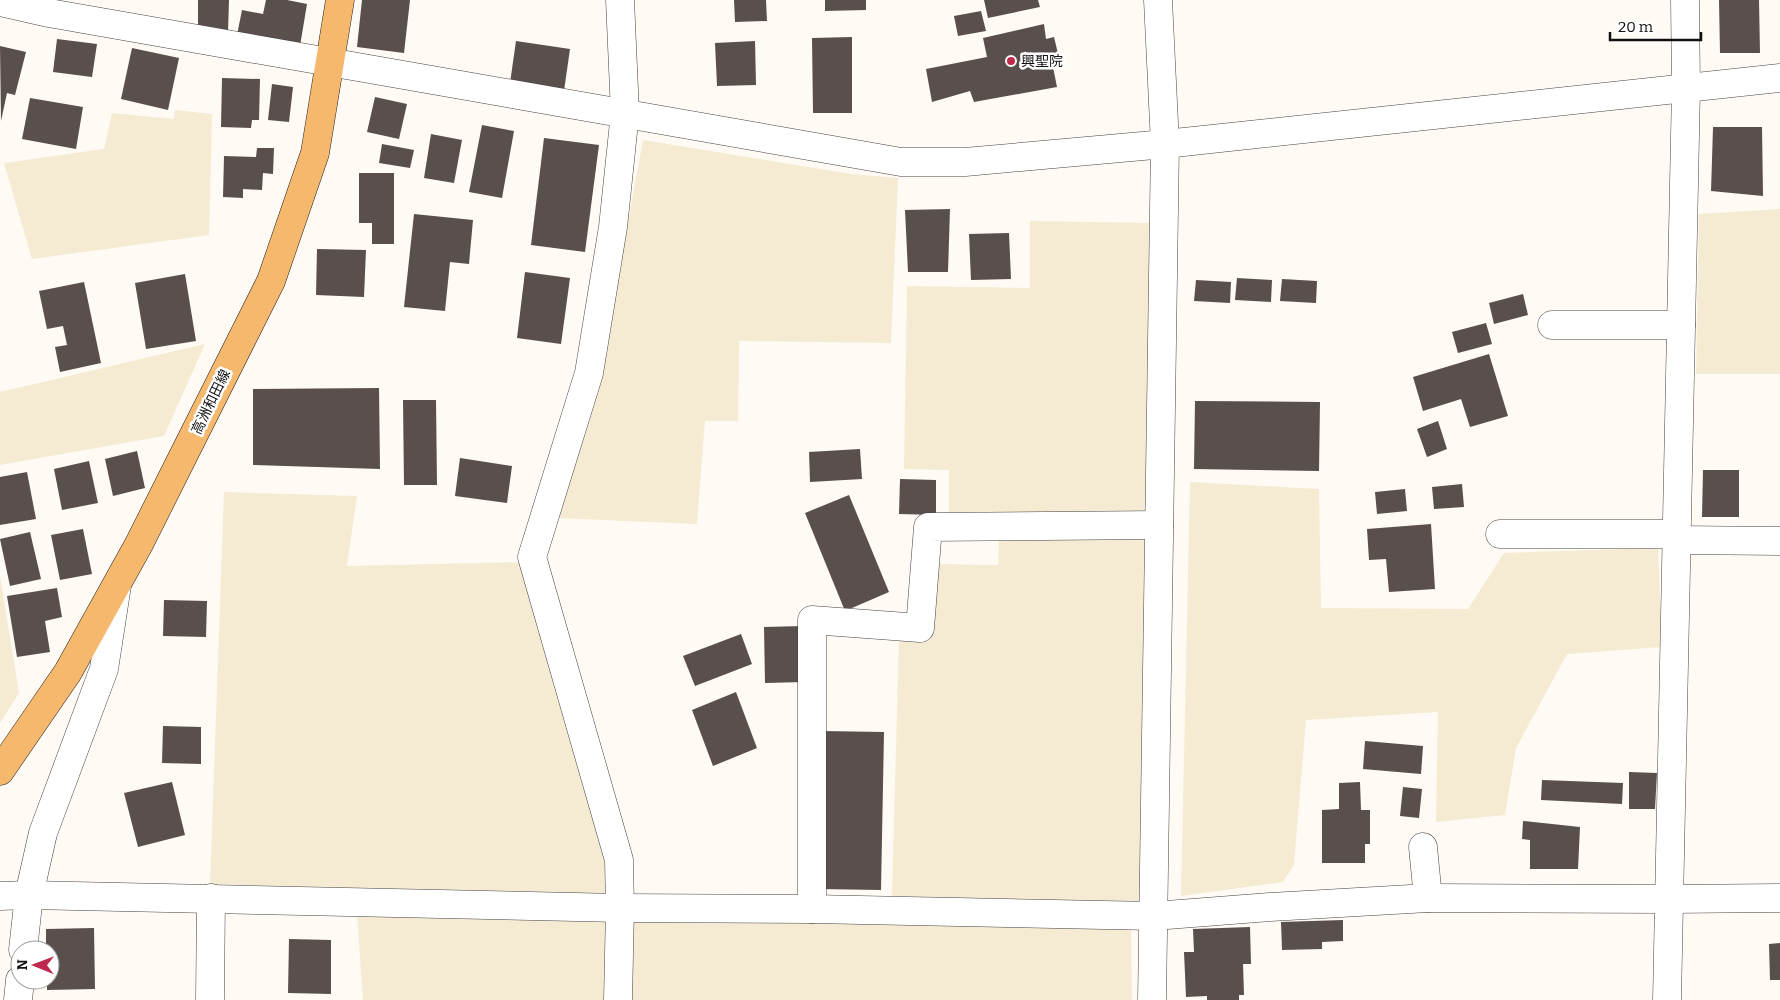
<svg xmlns="http://www.w3.org/2000/svg" width="1780" height="1000" font-family="Bitter,'Noto Sans JP',serif">
	<rect width="100%" height="100%" fill="#fffaf3"/>
	<g fill="#f5ebd3">
		<polygon points="175,110 212,114 209,235 32,259 4,163 104,149 112,113 174,119"/>
		<polygon points="643,140 851,174 898,178 891,343 739,341 738,421 705,421 697,524 556,518 598,386"/>
		<polygon points="1780,209 1780,374 1696,374 1699,214"/>
		<polygon points="1030,221 1154,223 1149,516 949,512 949,470 904,469 907,286 1030,288"/>
		<polygon points="205,344 164,436 0,465 0,392"/>
		<polygon points="1190,482 1319,489 1321,608 1468,609 1504,553 1658,548 1662,647 1567,654 1516,748 1505,815 1436,822 1438,712 1306,720 1294,865 1283,882 1181,896"/>
		<polygon points="224,492 357,496 347,566 525,562 614,899 210,884"/>
		<polygon points="999,534 1150,538 1140,904 892,896 899,635 933,636 936,564 998,565"/>
		<polygon points="0,576 19,693 0,723"/>
		<polygon points="357,915 1131,927 1132,1000 363,1000"/>
	</g>
	<g fill="#594f4c">
		<polygon points="198,0 229,0 228,32 198,32"/>
		<polygon points="266,0 287,0 307,4 300,46 237,35 242,10 263,14"/>
		<polygon points="362,0 410,0 404,53 357,47"/>
		<polygon points="734,0 766,0 767,21 735,22"/>
		<polygon points="825,0 866,0 866,10 825,11"/>
		<polygon points="984,0 1038,0 1040,7 988,18"/>
		<polygon points="1719,0 1759,0 1760,53 1720,53"/>
		<polygon points="981,11 986,31 958,36 954,16"/>
		<polygon points="1044,24 1046,39 1054,37 1061,66 1053,67 1057,87 974,102 970,91 932,102 926,69 987,57 983,38"/>
		<polygon points="852,37 852,113 813,113 812,38"/>
		<polygon points="57,39 97,44 92,77 53,72"/>
		<polygon points="516,41 570,49 564,91 510,83"/>
		<polygon points="755,41 756,85 717,86 715,43"/>
		<polygon points="0,46 26,52 15,95 7,93 1,121"/>
		<polygon points="132,48 179,58 168,110 121,99"/>
		<polygon points="222,78 260,79 259,120 252,120 251,128 221,127"/>
		<polygon points="272,84 293,87 289,122 268,120"/>
		<polygon points="375,97 407,104 399,139 367,132"/>
		<polygon points="30,98 83,107 76,149 22,139"/>
		<polygon points="482,125 514,131 502,198 469,192"/>
		<polygon points="1713,127 1762,127 1763,196 1711,191"/>
		<polygon points="431,134 462,140 454,183 424,178"/>
		<polygon points="544,138 599,145 585,252 531,245"/>
		<polygon points="382,144 414,150 410,168 379,163"/>
		<polygon points="257,148 274,148 273,174 263,173 262,190 243,189 243,198 223,197 224,156 256,157"/>
		<polygon points="359,173 394,173 394,244 372,244 372,223 359,223"/>
		<polygon points="950,209 948,272 908,272 905,210"/>
		<polygon points="414,214 473,220 469,264 450,262 445,311 404,307"/>
		<polygon points="1009,233 1011,279 971,280 969,234"/>
		<polygon points="317,249 366,250 364,297 316,295"/>
		<polygon points="525,272 570,278 561,344 517,338"/>
		<polygon points="185,274 196,341 146,349 135,283"/>
		<polygon points="1237,278 1272,280 1271,302 1235,300"/>
		<polygon points="1282,279 1317,281 1316,303 1280,301"/>
		<polygon points="1196,280 1231,282 1230,303 1194,301"/>
		<polygon points="84,282 101,363 60,372 55,347 67,345 63,326 47,329 39,291"/>
		<polygon points="1523,294 1528,315 1494,324 1489,303"/>
		<polygon points="1486,323 1492,344 1458,353 1452,332"/>
		<polygon points="1489,354 1508,416 1470,427 1461,399 1423,411 1413,377"/>
		<polygon points="379,388 380,469 253,465 253,389"/>
		<polygon points="403,400 436,400 437,485 404,485"/>
		<polygon points="1195,401 1320,402 1319,471 1194,469"/>
		<polygon points="1438,421 1447,449 1427,457 1417,429"/>
		<polygon points="860,449 862,479 810,482 809,452"/>
		<polygon points="137,451 145,488 113,496 105,459"/>
		<polygon points="460,458 512,466 507,503 455,496"/>
		<polygon points="89,461 98,503 62,510 54,469"/>
		<polygon points="1703,470 1739,470 1739,517 1702,517"/>
		<polygon points="27,472 36,519 0,525 0,477"/>
		<polygon points="900,479 936,480 936,515 899,514"/>
		<polygon points="1462,484 1464,507 1434,509 1432,487"/>
		<polygon points="1405,489 1407,511 1377,514 1375,492"/>
		<polygon points="849,495 889,592 845,611 805,513"/>
		<polygon points="1431,524 1435,589 1389,592 1386,559 1369,560 1367,529"/>
		<polygon points="83,529 92,574 60,580 51,535"/>
		<polygon points="30,532 41,579 10,586 0,539"/>
		<polygon points="57,588 62,617 45,621 50,652 17,657 7,596"/>
		<polygon points="164,600 207,601 206,637 163,636"/>
		<polygon points="803,626 804,682 765,683 764,627"/>
		<polygon points="741,634 752,664 695,686 683,656"/>
		<polygon points="736,692 757,748 713,766 692,710"/>
		<polygon points="163,726 201,727 201,764 162,763"/>
		<polygon points="821,731 884,732 881,890 818,889"/>
		<polygon points="1365,741 1423,746 1421,774 1363,769"/>
		<polygon points="1629,772 1657,773 1655,809 1629,809"/>
		<polygon points="1542,780 1623,783 1622,804 1541,800"/>
		<polygon points="172,782 185,835 138,847 124,793"/>
		<polygon points="1360,782 1361,810 1370,810 1370,844 1365,844 1365,863 1322,863 1322,810 1339,809 1339,783"/>
		<polygon points="1403,787 1422,789 1419,818 1400,816"/>
		<polygon points="1523,821 1580,827 1578,869 1530,869 1530,840 1522,839"/>
		<polygon points="1343,920 1343,941 1322,942 1322,949 1282,950 1281,922"/>
		<polygon points="1250,927 1251,964 1243,964 1244,995 1239,995 1239,1000 1207,1000 1207,996 1186,997 1184,952 1194,952 1193,929"/>
		<polygon points="94,928 95,989 47,990 47,980 50,980 50,950 46,950 46,929"/>
		<polygon points="289,939 331,940 331,994 288,993"/>
		<polygon points="1780,943 1780,980 1770,980 1769,944"/>
	</g>
	<g fill="none" stroke-linecap="round" stroke-linejoin="round">
		<g stroke="#434343" stroke-width="29">
			<g id="minor">
				<polyline points="0,2 49,13 901,162 965,162 1165,144 1780,78"/>
				<polyline points="1552,325 1681,325"/>
				<polyline points="1500,534 1677,534"/>
				<polyline points="1677,540 1780,541"/>
				<polyline points="1423,847 1428,898"/>
				<polyline points="0,896 29,895 620,908 812,909 1154,916 1270,907 1428,898 1669,899 1780,898"/>
				<polyline points="812,909 812,620 920,628 928,527 1159,525"/>
				<polyline points="23,950 29,895 43,833 104,669 117,585"/>
				<polyline points="18,1000 20,980"/>
				<polyline points="210,1000 211,898"/>
				<polyline points="618,1000 620,908 619,860 532,557 589,373 613,227 625,113 620,0"/>
				<polyline points="1152,1000 1165,144 1158,0"/>
				<polyline points="1667,1000 1686,88 1685,0"/>
			</g>
		</g>
		<g stroke="#212121" stroke-width="29">
			<polyline id="major" points="0,771 68,672 139,544 271,281 315,153 340,0"/>
		</g>
		<use href="#minor" stroke="#fff" stroke-width="28"/>
		<use href="#major" stroke="#f6b86c" stroke-width="28"/>
	</g>
	<circle fill="#bf294f" stroke="#fff" stroke-width="2" cx="1011" cy="61" r="5"/>
	<g text-anchor="middle" dominant-baseline="central" stroke-width="5" stroke-linejoin="round" paint-order="stroke">
		<g font-size="14" fill="#101010" stroke="#fff" text-anchor="start">
			<text x="1021" y="61">興聖院</text>
		</g>
		<g font-size="14" fill="#101010" stroke="#fff">
			<text transform="translate(211 402) rotate(-64)">高洲和田線</text>
		</g>
	</g>
	<g transform="translate(35 965) rotate(271)"><circle r="24" fill="#ffffff" stroke="#9f9f9f"/>
	<path d="M0-4L9 19L0 12L-9 19Z" fill="#bf294f"/>
	<text y="-8" font-size="14" font-weight="bold" text-anchor="middle" fill="#101010">N</text>
	</g>
	<path d="M1610 32v8h91v-8" fill="none" stroke="#101010" stroke-width="2.5"/>
	<text x="1618" y="32" font-size="15" fill="#101010" stroke="#ffffff" stroke-width="4" paint-order="stroke">20 m</text>
</svg>
